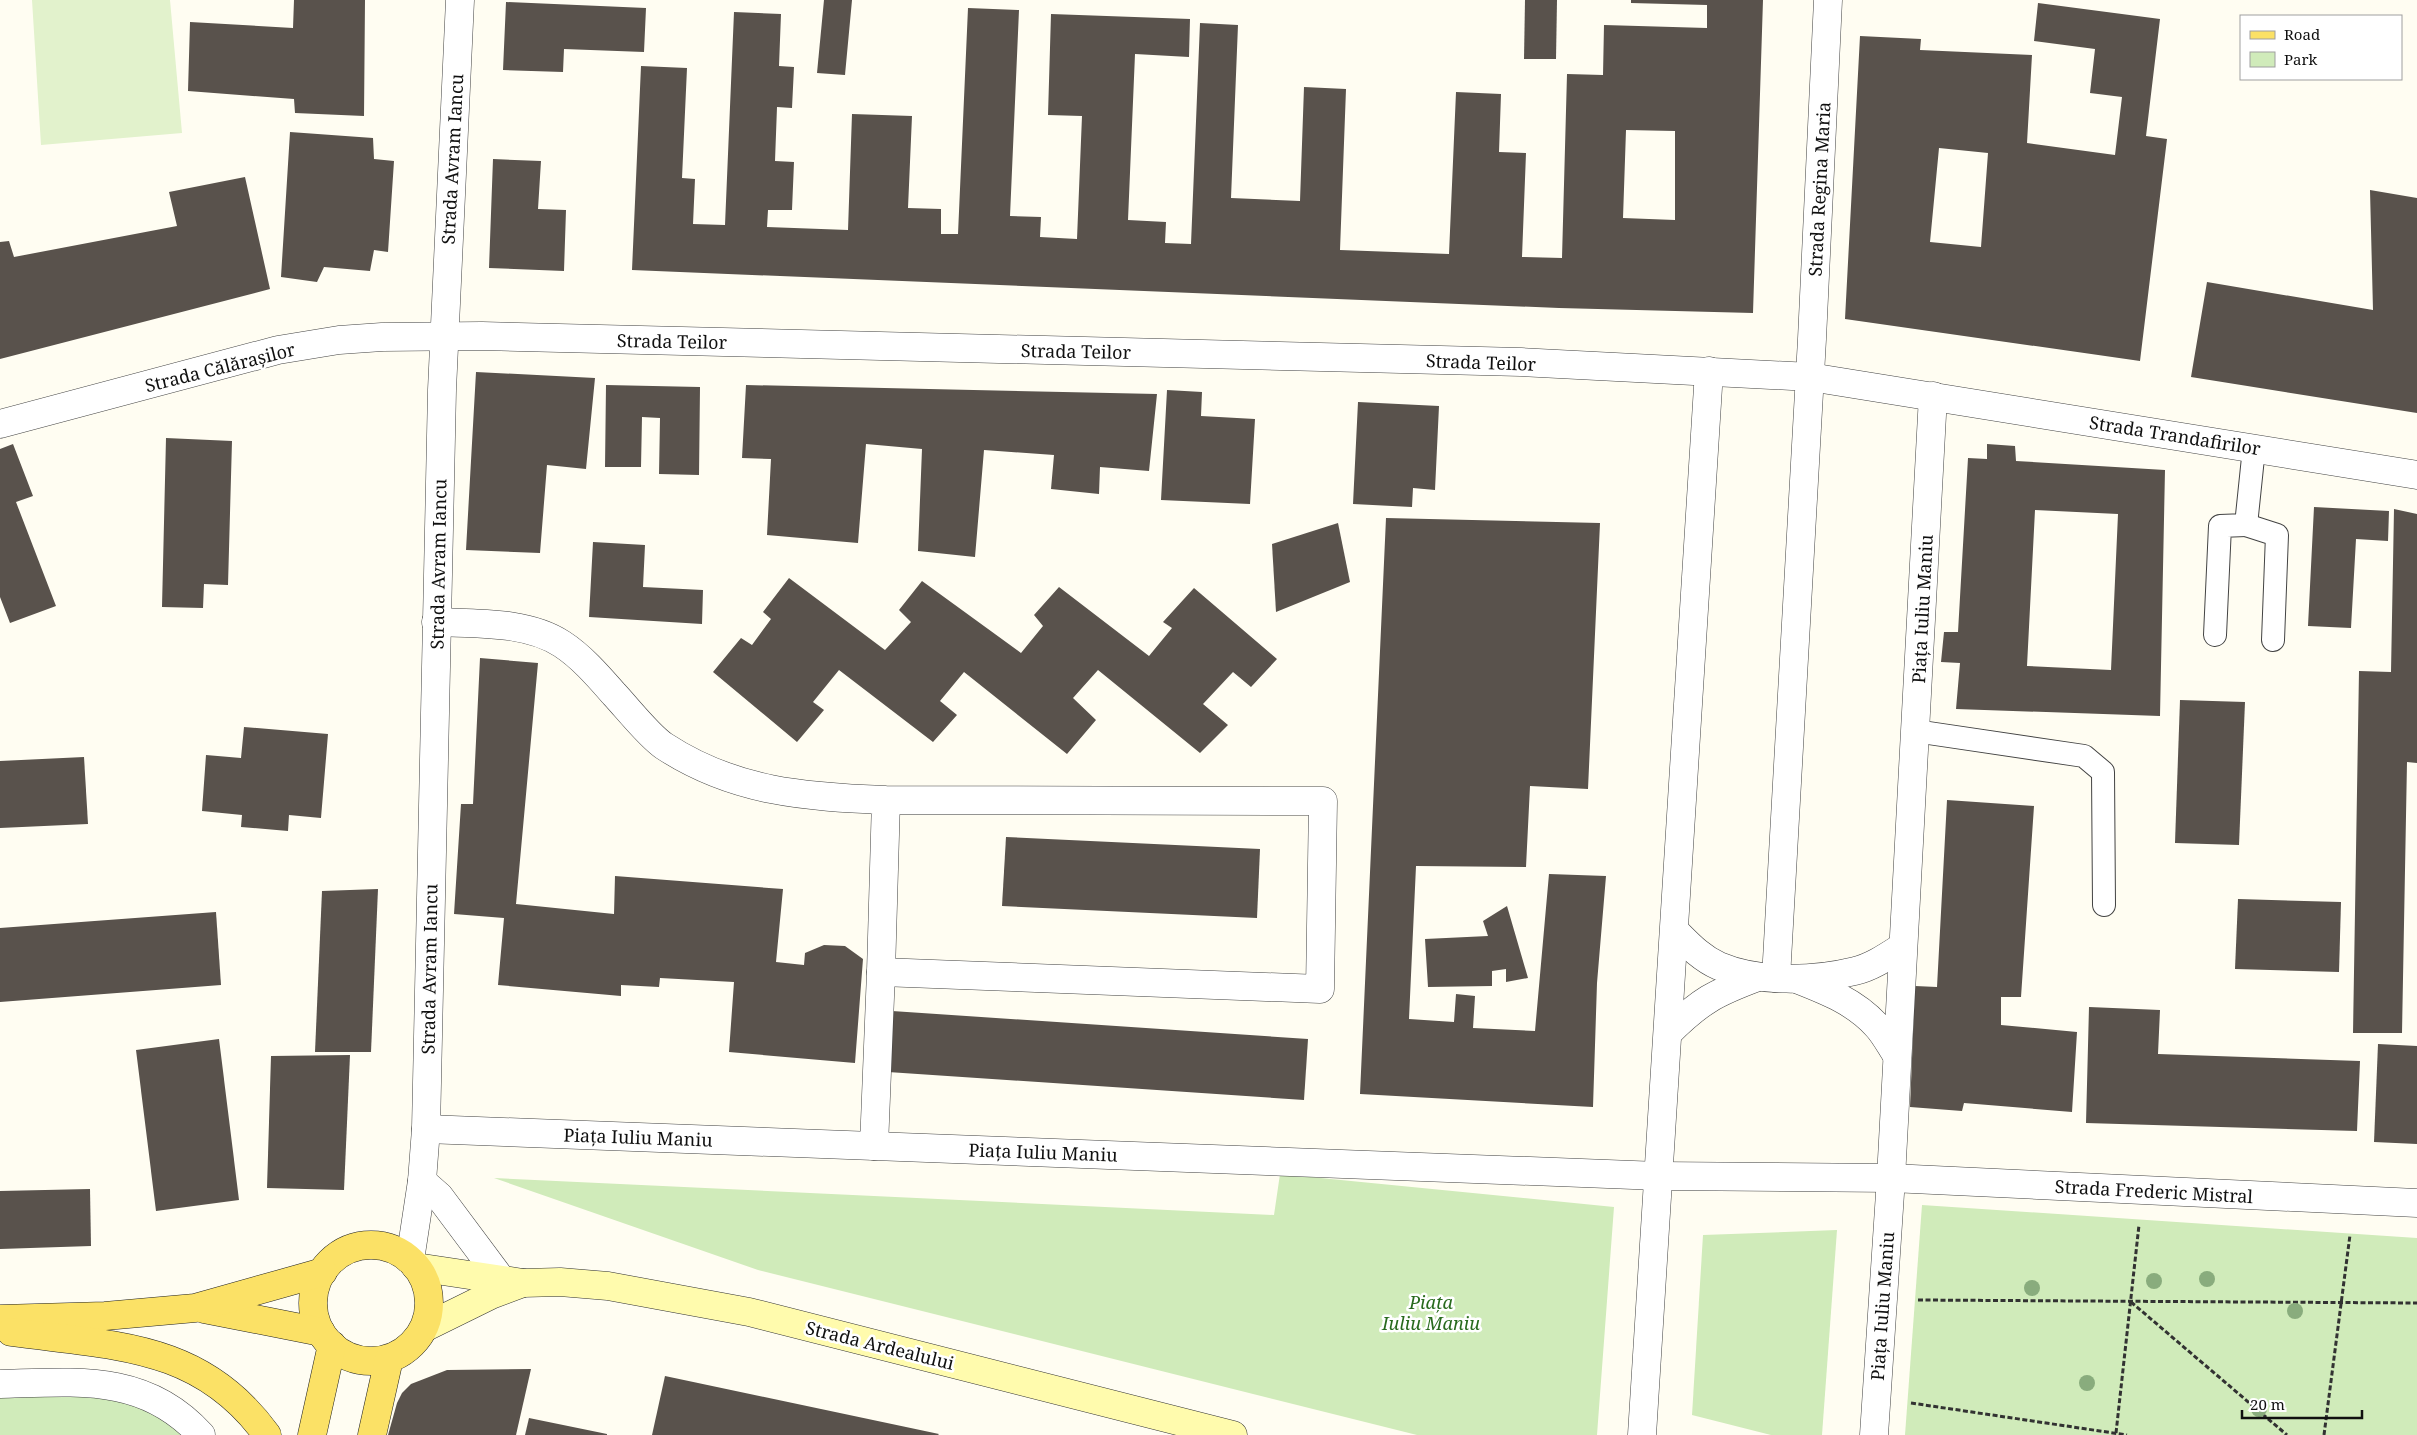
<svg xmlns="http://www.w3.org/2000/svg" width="2417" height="1435" font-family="'Noto Serif',serif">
	<rect width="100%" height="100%" fill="#fffdf2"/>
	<g fill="#d0ebba">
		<polygon points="1280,1174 1614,1207 1597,1435 1417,1435 758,1270 494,1178 1274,1215"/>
		<polygon points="1922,1205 2417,1238 2417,1435 1905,1435"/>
		<polygon points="1837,1230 1822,1435 1771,1435 1692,1415 1703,1235"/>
		<polygon points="81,1382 201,1435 0,1435 0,1384"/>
	</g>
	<polygon fill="#e2f2cc" points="32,0 170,0 182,133 41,145"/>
	<g fill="#59524c" fill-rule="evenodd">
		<polygon points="294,0 365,0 364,116 295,113 294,99 188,91 190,22 293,28"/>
		<polygon points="824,0 852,0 845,75 817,73"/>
		<polygon points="1525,0 1557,0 1556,59 1524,59"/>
		<path d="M1631,0H1763L1753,313L1559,308L632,270L641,66L687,68L682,178L695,179L693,224L725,225L734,12L781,14L779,66L794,67L792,108L777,107L775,161L794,162L792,210H768L767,227L848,230L852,114L912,116L908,208L941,209V234H958L968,8L1019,10L1010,216L1041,217L1040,237L1077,239L1082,116L1048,115L1051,14L1190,19L1189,57L1135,54L1128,220L1166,222L1165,243L1191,244L1200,23L1238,25L1231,198L1300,201L1304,87L1346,89L1340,250L1449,254L1456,92L1501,94L1499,152L1526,153L1522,257L1562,258L1567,74L1603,75L1604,25L1707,28V5L1631,3ZM1626,130L1675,131V220L1623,218Z"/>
		<polygon points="506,2 646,8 644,52 564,49 563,72 503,70"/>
		<path d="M2038,3L2160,19L2146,136L2167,139L2140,361L1845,319L1860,36L1921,39L1920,50L2032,55L2027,143L2115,155L2122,97L2090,93L2095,49L2034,41ZM1939,148L1988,153L1981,247L1930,242Z"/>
		<polygon points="290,132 373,138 374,159 394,161 388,252 374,250 370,271 324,267 317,282 281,277"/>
		<polygon points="493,159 541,161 538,209 566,210 564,271 489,268"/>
		<polygon points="245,177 270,289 0,359 0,242 9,241 14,257 177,226 169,192"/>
		<polygon points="2370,190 2417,198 2417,413 2191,377 2207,282 2373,310"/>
		<polygon points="476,372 595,378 586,469 547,465 540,553 466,550"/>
		<polygon points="606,385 700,387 699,475 659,474 660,418 642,417 641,467 605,467"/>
		<polygon points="746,385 1157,394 1149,471 1100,467 1099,494 1051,489 1054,455 984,450 975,557 918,551 922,449 866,444 858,543 767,535 771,459 742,458"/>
		<polygon points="1167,390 1202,392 1201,416 1255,419 1250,504 1161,500"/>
		<polygon points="1358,402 1439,406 1435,490 1413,488 1412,507 1353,504"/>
		<polygon points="166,438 232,441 228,585 204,584 203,608 162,607"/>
		<polygon points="13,444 33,496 16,502 56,606 10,623 0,597 0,449"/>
		<path d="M1987,444L2015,446L2016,461L2165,470L2160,716L1956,709L1960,663L1941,662L1944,632H1958L1968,458L1987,459ZM2035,510L2118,514L2111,670L2027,666Z"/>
		<polygon points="2314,507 2389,511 2388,541 2356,539 2351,628 2308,626"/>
		<polygon points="2394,509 2417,514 2417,763 2407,762 2402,1033 2353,1033 2359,671 2391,672"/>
		<polygon points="1386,518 1600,523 1588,789 1530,786 1526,867 1416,866 1409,1019 1454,1022 1456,994 1475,996 1473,1028 1535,1031 1549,874 1606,876 1597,983 1593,1107 1360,1094"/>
		<polygon points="1338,523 1350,582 1276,612 1272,544"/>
		<polygon points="593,542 645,545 643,587 703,590 702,624 589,617"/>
		<polygon points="789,578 885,650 911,622 899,610 922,581 1021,653 1043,626 1034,615 1059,587 1149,656 1172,628 1163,622 1194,588 1277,659 1251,687 1233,672 1203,704 1228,725 1200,753 1098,670 1073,698 1096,720 1067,754 964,672 940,701 957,715 933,742 839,670 813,702 824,710 797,742 713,672 741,638 752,645 771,619 763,612"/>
		<polygon points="480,658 538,663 516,904 614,914 615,876 783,889 776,962 804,965 805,953 824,945 845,946 863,959 855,1063 729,1052 734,982 660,978 659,987 621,985 621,996 498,985 504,918 454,914 461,804 473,804"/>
		<polygon points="2180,700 2245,702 2239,845 2175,843"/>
		<polygon points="244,727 328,734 321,818 289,815 288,831 241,827 242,815 202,811 206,755 241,758"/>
		<polygon points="84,757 88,824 0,828 0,761"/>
		<polygon points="1947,800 2034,806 2021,997 2001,997 2001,1025 2077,1032 2072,1112 1964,1103 1962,1111 1910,1107 1915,986 1937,987"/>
		<polygon points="1006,837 1260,849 1257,918 1002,906"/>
		<polygon points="378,889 371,1052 315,1052 322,891"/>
		<polygon points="2238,899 2341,902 2339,972 2235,969"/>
		<polygon points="1507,906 1528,978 1506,982 1506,969 1492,971 1492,986 1428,987 1425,939 1488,936 1483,921"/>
		<polygon points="216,912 221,985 0,1002 0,928"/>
		<polygon points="2089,1007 2160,1010 2158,1054 2360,1061 2357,1131 2086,1123"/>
		<polygon points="892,1011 1308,1039 1304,1100 888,1072"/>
		<polygon points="219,1039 239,1200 156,1211 136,1050"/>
		<polygon points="2378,1044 2417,1046 2417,1144 2374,1142"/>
		<polygon points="350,1055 344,1190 267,1188 271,1056"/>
		<polygon points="90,1189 91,1246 0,1249 0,1191"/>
		<polygon points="531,1369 516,1435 388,1435 397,1403 402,1393 411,1384 447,1370"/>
		<polygon points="665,1376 939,1434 938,1435 652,1435"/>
		<polygon points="529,1418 607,1434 607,1435 525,1435"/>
	</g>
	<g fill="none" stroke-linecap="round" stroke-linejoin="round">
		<g stroke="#434343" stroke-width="24">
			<g id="service">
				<polyline points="2246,525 2277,535 2273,640"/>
				<polyline points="2215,635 2220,526 2246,525 2254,448"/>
				<polyline points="1915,731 2084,756 2103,772 2104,905"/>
			</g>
		</g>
		<g stroke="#434343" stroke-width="29">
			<g id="pedestrian">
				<polyline points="1659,1176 1891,1178"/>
				<path d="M0,1384C76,1382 145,1373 201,1435"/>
			</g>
		</g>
		<g stroke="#434343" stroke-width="29">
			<g id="minor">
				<polyline points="0,424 278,350 339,340 382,337 482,336 1521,362 1810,377 2417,475"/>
				<path d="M436,622C477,624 527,621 562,644C582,657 599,677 614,694C628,709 649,736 664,746C734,792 806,797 886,800L1323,801L1320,989L881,972L886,800"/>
				<path d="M1675,931C1689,945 1701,958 1719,966C1759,983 1814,981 1855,971C1872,967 1888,956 1902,947"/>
				<polyline points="1776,978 1812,339 1828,0"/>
				<path d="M1799,980C1827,991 1855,1002 1876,1025C1884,1033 1890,1045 1896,1054"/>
				<path d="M1668,1033C1700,1001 1715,993 1758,977"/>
				<polyline points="426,1129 1659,1176"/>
				<polyline points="874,1146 881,972"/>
				<polyline points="1891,1178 2417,1203"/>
				<polyline points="1642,1435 1709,371"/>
				<polyline points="1874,1435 1891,1178 1933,396"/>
			</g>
		</g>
		<g stroke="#434343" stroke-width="29">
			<g id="tertiary">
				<polyline points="422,1181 439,1196 501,1279"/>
				<polyline points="410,1260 422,1181 426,1129 442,390 460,0"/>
			</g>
		</g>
		<g stroke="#323232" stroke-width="29">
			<g id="secondary">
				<polyline points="416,1267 523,1283 560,1282 608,1286 749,1312 1233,1435"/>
				<polyline points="424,1328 491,1295 523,1283"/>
			</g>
		</g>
		<g stroke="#212121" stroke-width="29">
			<g id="primary">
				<circle cx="371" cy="1303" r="58"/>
				<polyline points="204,1309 321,1332"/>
				<polyline points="0,1319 105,1316 195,1308 323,1272"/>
				<path d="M11,1332C113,1346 201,1343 267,1435"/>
				<polyline points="312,1435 332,1345"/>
				<polyline points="372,1435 389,1359"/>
			</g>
		</g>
		<g stroke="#323232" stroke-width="3" stroke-dasharray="5 2.5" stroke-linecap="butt">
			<polyline points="1918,1300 2417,1303"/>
			<polyline points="2131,1302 2287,1435"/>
			<polyline points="1911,1403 2127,1435"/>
			<polyline points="2116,1433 2139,1225"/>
			<polyline points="2324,1435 2350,1235"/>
		</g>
		<use href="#service" stroke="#fff" stroke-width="22"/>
		<use href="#pedestrian" stroke="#fff" stroke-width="28"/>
		<use href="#minor" stroke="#fff" stroke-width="28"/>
		<use href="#tertiary" stroke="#fff" stroke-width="28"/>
		<use href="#secondary" stroke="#fffbad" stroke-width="28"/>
		<use href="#primary" stroke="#fbe166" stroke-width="28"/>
	</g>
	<g fill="#89ac7d">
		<circle cx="2207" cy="1279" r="8"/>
		<circle cx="2154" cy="1281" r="8"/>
		<circle cx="2032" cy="1288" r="8"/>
		<circle cx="2295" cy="1311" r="8"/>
		<circle cx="2087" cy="1383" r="8"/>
		<circle cx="2259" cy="1409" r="8"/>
	</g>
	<g text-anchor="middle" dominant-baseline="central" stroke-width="5" stroke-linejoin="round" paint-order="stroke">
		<g font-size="18" fill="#101010" stroke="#fff">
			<text transform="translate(452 159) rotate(-87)">Strada Avram Iancu</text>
			<text transform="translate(1819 189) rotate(-87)">Strada Regina Maria</text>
			<text transform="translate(672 341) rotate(1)">Strada Teilor</text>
			<text transform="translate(1076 351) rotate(1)">Strada Teilor</text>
			<text transform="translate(1481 362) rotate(2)">Strada Teilor</text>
			<text transform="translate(220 367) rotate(-14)">Strada Călărașilor</text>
			<text transform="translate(2175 435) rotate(9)">Strada Trandafirilor</text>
			<text transform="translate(438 564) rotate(-89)">Strada Avram Iancu</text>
			<text transform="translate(1922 609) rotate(-87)">Piața Iuliu Maniu</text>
			<text transform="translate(429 969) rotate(-89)">Strada Avram Iancu</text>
			<text transform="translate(638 1137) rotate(2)">Piața Iuliu Maniu</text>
			<text transform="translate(1043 1152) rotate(2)">Piața Iuliu Maniu</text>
			<text transform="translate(2154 1191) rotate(3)">Strada Frederic Mistral</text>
			<text transform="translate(1882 1306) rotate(-86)">Piața Iuliu Maniu</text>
			<text transform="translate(880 1345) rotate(14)">Strada Ardealului</text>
		</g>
		<g font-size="18" font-style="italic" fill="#286a1d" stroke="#fff">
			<text x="1431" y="1302">Piața<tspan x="1431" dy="21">Iuliu Maniu</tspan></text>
		</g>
	</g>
	<rect x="2240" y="15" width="162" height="65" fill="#ffffff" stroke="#9f9f9f"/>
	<rect x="2250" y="31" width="25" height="8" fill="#fbe166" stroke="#9f9f9f"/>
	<text x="2284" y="40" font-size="15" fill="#101010">Road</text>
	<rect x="2250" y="52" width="25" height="15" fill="#d0ebba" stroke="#9f9f9f"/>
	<text x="2284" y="65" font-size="15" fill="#101010">Park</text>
	<path d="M2242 1410v8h120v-8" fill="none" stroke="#101010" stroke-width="2.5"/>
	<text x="2250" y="1410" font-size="15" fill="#101010" stroke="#ffffff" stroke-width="4" paint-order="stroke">20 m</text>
</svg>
